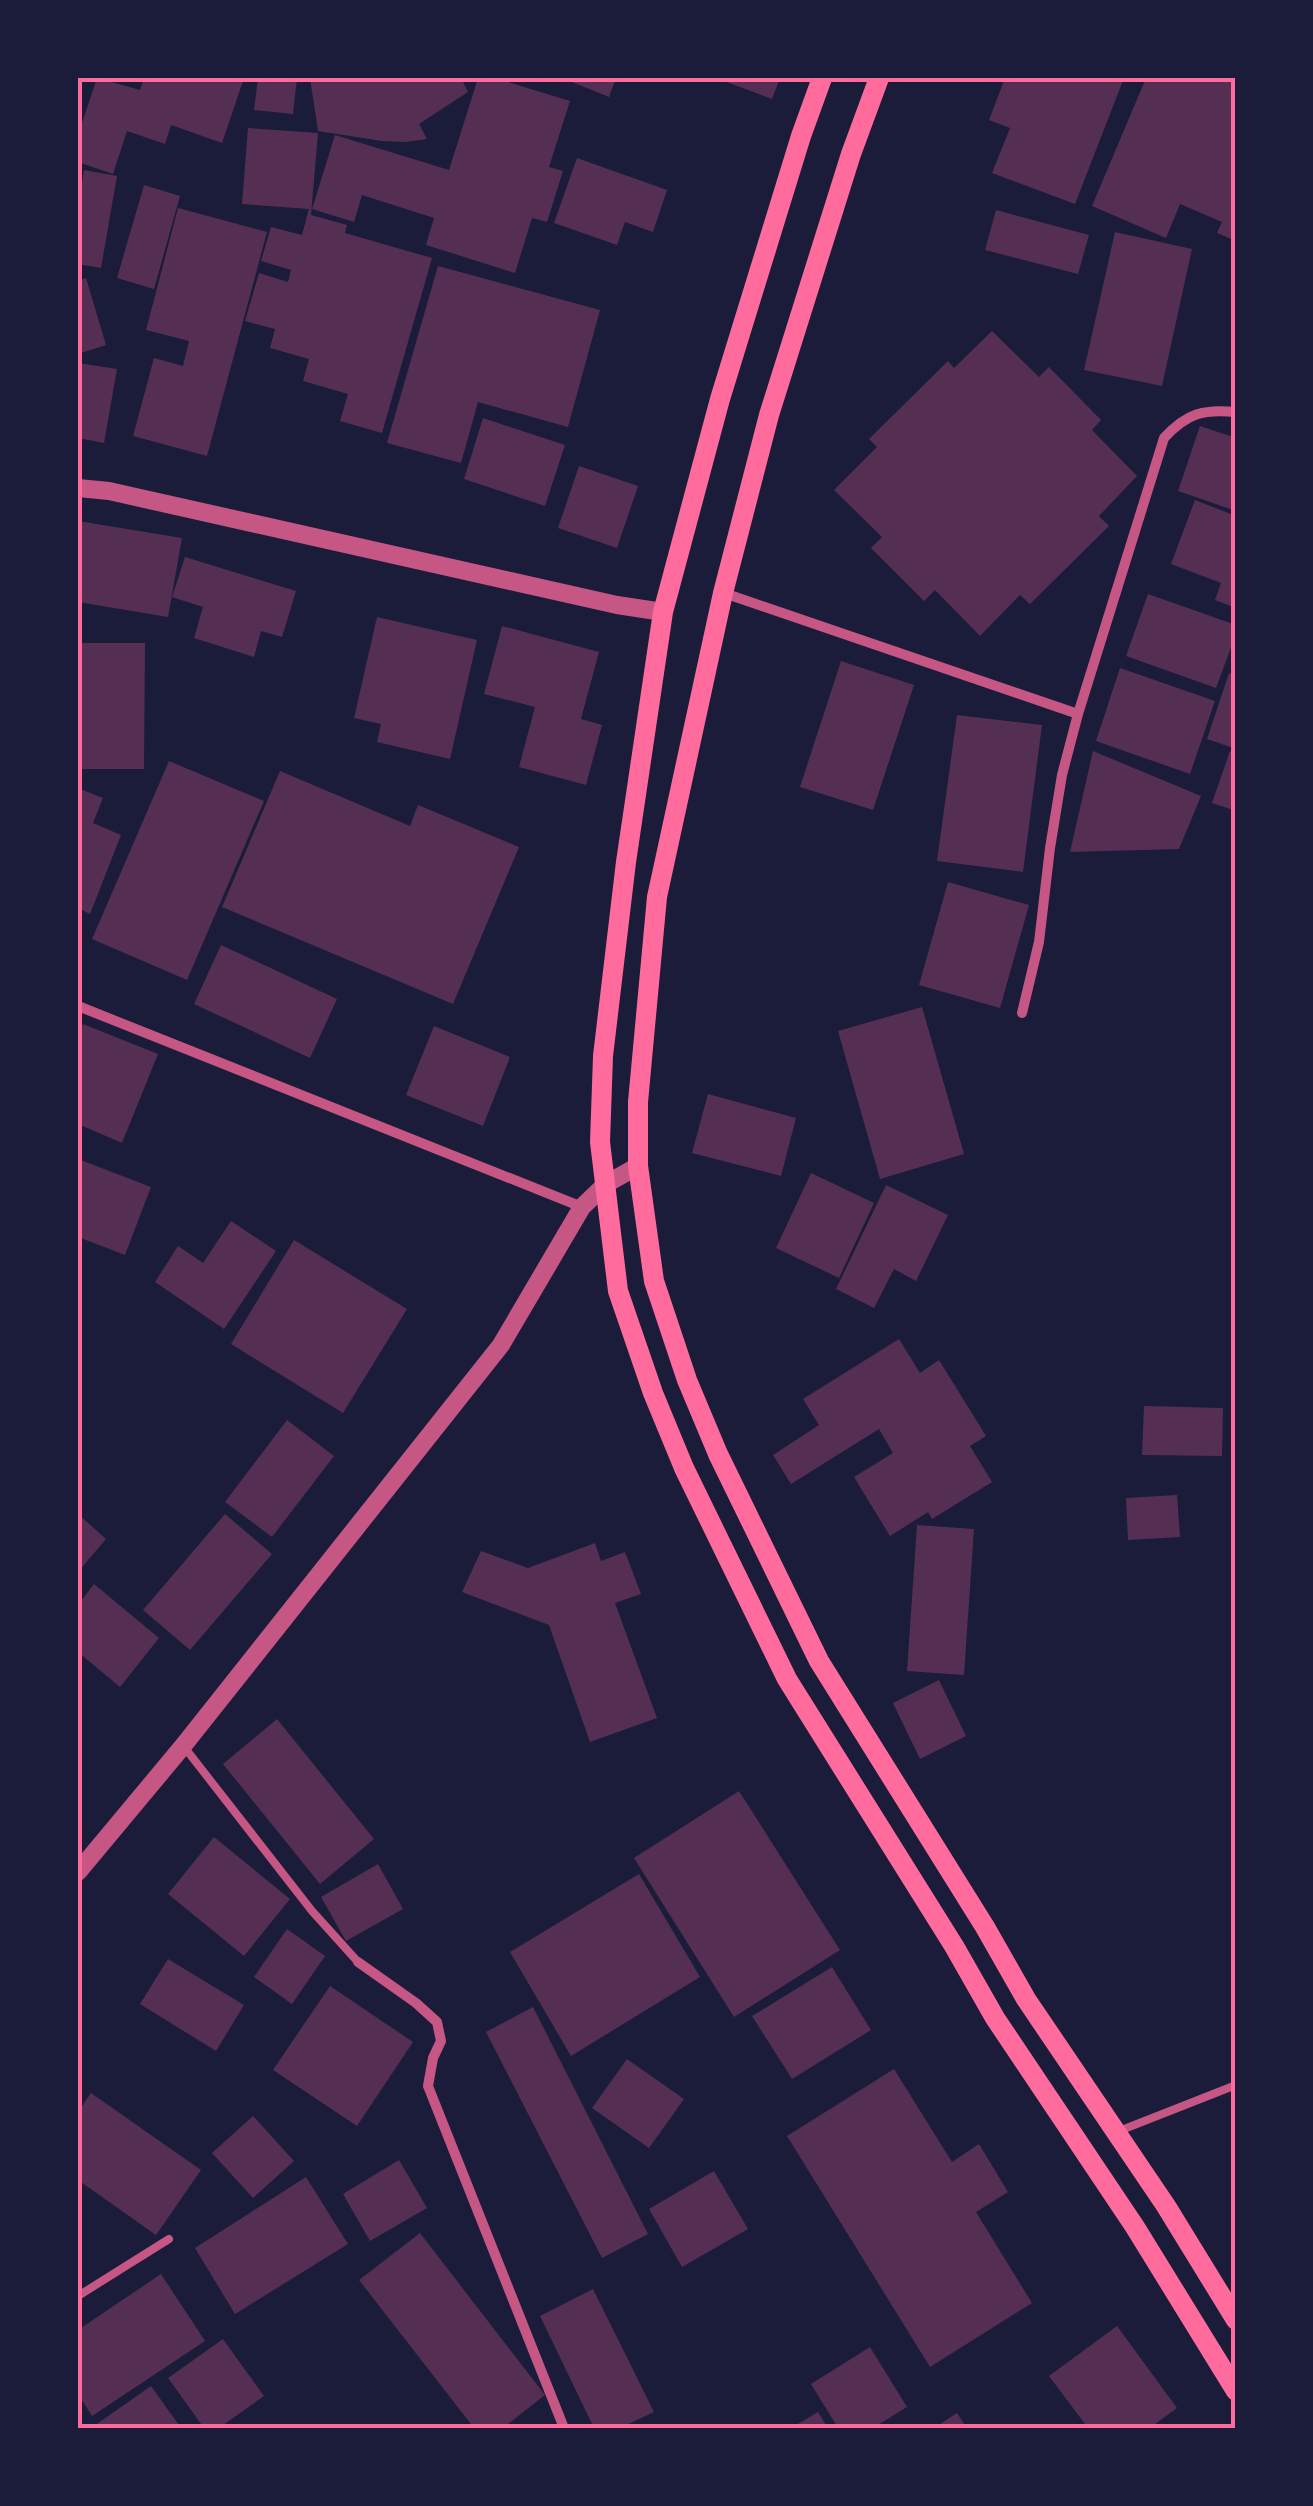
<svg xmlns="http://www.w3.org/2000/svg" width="1313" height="2506" font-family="'Space Grotesk',sans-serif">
	<rect width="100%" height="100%" fill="#1b1b3a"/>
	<g fill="#542f53">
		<polygon points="97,78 140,90 144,78 244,78 222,143 171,125 165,144 127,131 113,174 78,162 78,135"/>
		<polygon points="258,78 297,78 293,114 254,110"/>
		<polygon points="310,78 461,78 468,92 419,124 427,139 405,142 382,141 318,131"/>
		<polygon points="478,78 495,78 570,101 549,167 563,171 547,222 532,218 515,273 426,245 434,218 362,195 354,222 312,209 335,135 449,170"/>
		<polygon points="562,78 616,78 609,97"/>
		<polygon points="716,78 780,78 772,99"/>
		<polygon points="1005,78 1124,78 1075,204 992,173 1010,128 989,120"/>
		<polygon points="1146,78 1236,78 1236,241 1217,233 1222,222 1180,204 1166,238 1092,206"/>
		<polygon points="248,128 318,133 311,215 347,225 345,233 432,258 382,433 340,421 348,394 303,381 309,359 270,348 275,329 245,321 259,273 288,282 291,270 261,261 271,227 302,235 309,209 242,204"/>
		<polygon points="577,158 667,190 653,232 625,222 617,245 554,223"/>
		<polygon points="84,170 117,176 101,268 78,264 78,208"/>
		<polygon points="144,185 180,196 154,289 117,278"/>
		<polygon points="178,208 267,232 207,456 133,436 154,358 183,366 189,341 146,330"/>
		<polygon points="996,210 1089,235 1078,274 985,250"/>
		<polygon points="1115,232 1192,249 1162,386 1084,370"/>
		<polygon points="438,266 600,310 568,427 478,402 461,463 387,443"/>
		<polygon points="86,278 106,345 78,354 78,281"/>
		<polygon points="992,331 1039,377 1049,367 1101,420 1092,430 1137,476 1099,516 1109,526 1030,604 1020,595 980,636 935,590 924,601 871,548 882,537 834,490 877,447 869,439 948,361 954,368"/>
		<polygon points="78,363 117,369 104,443 78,438"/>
		<polygon points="483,418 565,445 545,506 464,479"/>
		<polygon points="1200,426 1236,438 1236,511 1178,491"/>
		<polygon points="579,466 638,486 617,548 558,528"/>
		<polygon points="1195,500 1236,516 1236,608 1215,600 1221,583 1171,564"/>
		<polygon points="78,521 182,538 168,617 78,602"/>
		<polygon points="185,557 296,591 282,637 261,631 254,657 194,638 203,607 172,597"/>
		<polygon points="1148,594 1236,625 1236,634 1216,688 1126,656"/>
		<polygon points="377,617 477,640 450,759 377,742 381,724 354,718"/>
		<polygon points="502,626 599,652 581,719 602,725 586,785 519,767 535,707 484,694"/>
		<polygon points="78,643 145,643 144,769 78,769"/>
		<polygon points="841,661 914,685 873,810 800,787"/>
		<polygon points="1120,668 1215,701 1190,774 1096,741"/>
		<polygon points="1229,673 1236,675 1236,749 1207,739"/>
		<polygon points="957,715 1042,725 1023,872 937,861"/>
		<polygon points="1093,751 1201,796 1179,849 1070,852"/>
		<polygon points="1230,751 1236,753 1236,811 1212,803"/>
		<polygon points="169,761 264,801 187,980 92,939"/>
		<polygon points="280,771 410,826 418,805 519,847 453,1004 222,907"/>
		<polygon points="78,788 103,798 93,823 121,835 90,914 78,908"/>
		<polygon points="948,882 1029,905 1000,1008 919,985"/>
		<polygon points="221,945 337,999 310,1058 194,1004"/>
		<polygon points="922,1007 964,1154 880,1179 838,1031"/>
		<polygon points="83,1024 158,1054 122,1143 78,1124 78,1039"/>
		<polygon points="434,1026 510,1057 483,1126 406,1095"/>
		<polygon points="708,1094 796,1118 781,1176 692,1153"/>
		<polygon points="78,1159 151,1187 125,1255 78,1237"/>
		<polygon points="811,1173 874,1203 839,1278 776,1248"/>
		<polygon points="886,1185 948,1215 916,1281 894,1269 874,1308 836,1289"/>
		<polygon points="231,1221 276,1251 224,1329 155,1282 178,1246 203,1263"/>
		<polygon points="294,1240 407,1309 343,1413 231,1344"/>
		<polygon points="899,1339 920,1373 939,1360 986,1436 970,1446 992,1482 932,1519 928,1512 890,1536 854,1477 893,1453 879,1429 791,1484 773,1455 819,1425 803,1399"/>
		<polygon points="1144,1406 1223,1408 1222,1456 1142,1455"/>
		<polygon points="287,1420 334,1456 272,1537 225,1502"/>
		<polygon points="1177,1495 1180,1537 1128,1540 1126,1498"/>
		<polygon points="78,1514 106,1539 78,1572"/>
		<polygon points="225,1514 272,1554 190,1650 143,1610"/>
		<polygon points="917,1525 974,1529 964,1675 907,1671"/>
		<polygon points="595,1543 601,1561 625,1552 641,1594 615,1603 657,1718 590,1742 549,1625 462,1592 481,1551 528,1568"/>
		<polygon points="94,1584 159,1638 120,1687 78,1652 78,1605"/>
		<polygon points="939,1680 966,1736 920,1759 893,1703"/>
		<polygon points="277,1719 374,1839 320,1884 223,1764"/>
		<polygon points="739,1791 840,1950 734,2017 634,1858"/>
		<polygon points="214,1837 290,1899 244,1956 168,1894"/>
		<polygon points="378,1864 403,1909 346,1941 321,1897"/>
		<polygon points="639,1874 700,1977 571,2056 510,1952"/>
		<polygon points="287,1929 325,1956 292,2004 254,1977"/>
		<polygon points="168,1959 244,2005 216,2051 140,2004"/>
		<polygon points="832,1967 871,2030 792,2079 752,2016"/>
		<polygon points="330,1986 413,2042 357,2126 273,2070"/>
		<polygon points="533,2007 648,2234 602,2258 486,2032"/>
		<polygon points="627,2059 684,2099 649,2148 592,2108"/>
		<polygon points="894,2069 952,2162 979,2144 1008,2192 976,2212 1032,2303 930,2367 787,2136"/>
		<polygon points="91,2093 201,2170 156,2235 78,2180 78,2112"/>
		<polygon points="253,2116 294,2161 253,2198 212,2153"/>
		<polygon points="399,2160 427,2208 370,2241 343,2194"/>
		<polygon points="714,2171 748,2229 682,2267 649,2209"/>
		<polygon points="306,2177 348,2244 235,2314 195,2248"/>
		<polygon points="420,2233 545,2395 503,2428 474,2428 359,2280"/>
		<polygon points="161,2274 205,2341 92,2416 78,2394 78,2330"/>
		<polygon points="593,2289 654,2412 620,2428 594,2428 540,2316"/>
		<polygon points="1117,2326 1177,2408 1150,2428 1088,2428 1049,2376"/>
		<polygon points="223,2339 264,2396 219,2428 204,2428 168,2378"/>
		<polygon points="870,2347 907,2407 873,2428 838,2428 811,2384"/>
		<polygon points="151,2386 181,2428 91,2428"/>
		<polygon points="818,2412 828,2428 791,2428"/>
		<polygon points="957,2413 967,2428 934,2428"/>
	</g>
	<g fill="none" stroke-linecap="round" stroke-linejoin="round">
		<g stroke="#c65784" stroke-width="8">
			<polyline points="185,1748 312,1911 358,1962"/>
			<polyline points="1119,2131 1236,2085"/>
			<polyline points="78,2296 169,2239"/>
		</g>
		<g stroke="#c65784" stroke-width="10">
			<polyline points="724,593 1078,714"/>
			<polyline points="78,1006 582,1207"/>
			<path d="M1022,1013L1039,942L1050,848L1062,775L1078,714L1164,438C1187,413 1203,409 1236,412"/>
			<polyline points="358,1962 416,2003 437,2022 441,2041 433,2058 428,2086 564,2428"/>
		</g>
		<g stroke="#c65784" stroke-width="18">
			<polyline points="78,488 109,491 617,605 663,612"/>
			<polyline points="78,1872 183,1746 501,1345 582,1207 606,1184 638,1166"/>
		</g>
		<g stroke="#ff6b9d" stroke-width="20">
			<polyline points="822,78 801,136 720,399 663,612 626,862 603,1056 600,1142 618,1291 653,1393 684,1468 787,1679 954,1946 995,2018 1135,2227 1236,2391"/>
			<polyline points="879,78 851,154 769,415 723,593 657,897 638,1102 638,1166 654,1281 687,1380 718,1454 819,1661 985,1927 1026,1999 1166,2206 1236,2320"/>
		</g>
	</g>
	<rect width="1313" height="2506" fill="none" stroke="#1b1b3a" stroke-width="160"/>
	<rect x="80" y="80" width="1153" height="2346" fill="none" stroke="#ff6b9d" stroke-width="4"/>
</svg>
